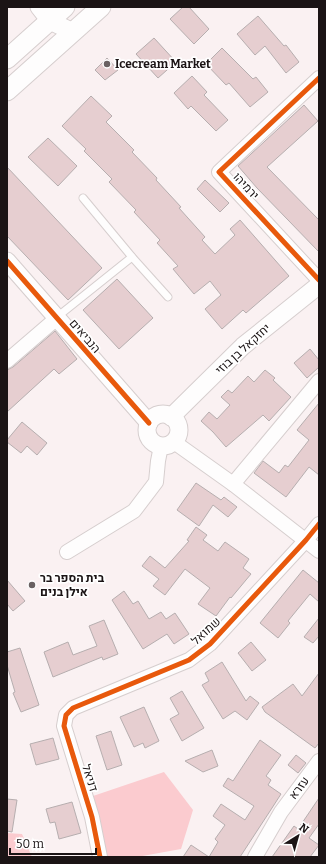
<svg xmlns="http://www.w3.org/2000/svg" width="326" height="864" font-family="Bitter,Heebo,serif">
	<rect width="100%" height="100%" fill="#faf1f2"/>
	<g fill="#fbcbcf">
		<polygon points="164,772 193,810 181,849 137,857 107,857 93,796"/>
		<polygon points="7,833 22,834 32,857 7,857"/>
	</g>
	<g fill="#e6ced0" stroke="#b6aeaf">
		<polygon points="183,7 189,7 209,29 194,44 170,19"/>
		<polygon points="258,16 284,46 286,45 299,62 286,73 265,46 255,55 237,34"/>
		<polygon points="154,38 176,62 158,78 136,54"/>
		<polygon points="222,48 253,79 256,77 268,92 250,107 229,83 226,85 206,64"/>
		<polygon points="107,58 118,70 105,80 95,70"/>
		<polygon points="192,76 207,92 204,95 228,120 216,131 191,106 188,109 174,93"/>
		<polygon points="91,96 112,116 106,122 134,150 132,152 157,178 156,180 181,207 179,208 205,237 202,240 215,254 235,235 230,229 240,220 289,276 246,313 243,310 222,329 205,309 221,295 210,281 194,294 173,269 178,266 157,243 160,240 134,212 136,210 109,182 112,179 84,151 86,149 62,126"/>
		<polygon points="304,105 318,121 267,167 319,220 319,252 257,188 238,166"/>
		<polygon points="48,138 77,166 58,186 28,157"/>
		<polygon points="7,167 102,268 68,300 7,236"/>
		<polygon points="205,180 229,203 220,212 197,189"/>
		<polygon points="117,279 153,318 119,349 83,310"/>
		<polygon points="55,331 77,359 59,374 54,369 7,412 7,370 13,367"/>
		<polygon points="310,349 319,360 319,367 307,378 294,363"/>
		<polygon points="265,370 275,378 273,380 291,397 269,421 263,415 226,447 213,432 201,421 209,412 217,419 230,405 221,397 228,390 232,393 248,376 254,382"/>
		<polygon points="319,403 319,475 309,467 286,497 254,473 263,461 279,473 285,465 288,467 309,440 297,430"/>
		<polygon points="22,422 47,443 37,455 27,446 21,453 7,442 7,440"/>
		<polygon points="196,483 221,500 224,497 237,507 228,517 213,505 199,526 177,510"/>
		<polygon points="196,527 207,535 203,540 218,551 225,542 249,559 243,568 251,574 231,598 230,597 216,616 198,604 210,588 185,569 165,595 153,586 159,579 142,566 150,556 165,568 189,541 187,540"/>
		<polygon points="303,570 319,583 319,602 310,594 288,621 290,623 278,638 260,623"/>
		<polygon points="7,580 25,601 13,611 7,604"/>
		<polygon points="124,591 133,604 138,601 149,619 161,612 166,619 175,613 189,634 174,644 167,634 143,649 112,600"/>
		<polygon points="319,618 319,636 313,643 304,637"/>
		<polygon points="104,620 118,654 103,660 102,657 53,677 44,652 68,642 73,655 97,646 89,626"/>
		<polygon points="251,642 266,660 252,671 238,653"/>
		<polygon points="20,648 39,705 21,712 13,693 15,692 7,665 7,652"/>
		<polygon points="222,662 246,701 250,696 259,703 247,720 235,711 223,719 202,685 209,681 205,673"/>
		<polygon points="319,673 319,743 315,748 265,712 262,707 293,684 302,696"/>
		<polygon points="182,691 204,728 182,741 170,719 179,714 170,698"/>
		<polygon points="144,707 159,741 145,748 143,743 134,747 120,717"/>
		<polygon points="111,731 122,765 107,770 96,736"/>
		<polygon points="53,738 59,759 36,765 30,744"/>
		<polygon points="260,740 281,755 266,776 271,780 268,785 281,794 272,808 240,857 183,857 191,845 209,857 218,842 215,839 225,825 213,816 221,804 245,820 254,806 223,786 228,778 233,781"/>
		<polygon points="212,750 218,766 203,772 185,761"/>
		<polygon points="296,755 306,763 298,773 288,765"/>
		<polygon points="319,798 319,824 309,838 319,845 310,857 272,857 294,826 298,829"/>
		<polygon points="7,799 17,800 12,832 7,831"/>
		<polygon points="72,802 81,833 59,839 55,822 50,823 46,809"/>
	</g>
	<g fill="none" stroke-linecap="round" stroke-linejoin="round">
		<g stroke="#d6cece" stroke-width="9">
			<g id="service">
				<polyline points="83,198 132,257 168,297"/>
				<polyline points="57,317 132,257"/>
			</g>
		</g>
		<g stroke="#d6cece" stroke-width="16">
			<g id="minor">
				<polyline points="319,78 219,172 319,280"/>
				<polyline points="7,361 57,318"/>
				<polyline points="174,442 233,484 319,551"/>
				<polyline points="233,484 319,381"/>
				<polyline points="67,552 134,511 156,482 158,461 161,446"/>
				<polyline points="100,857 92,817 64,726 66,715 73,708 189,660 210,644 306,540 319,524"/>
				<polyline points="255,857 281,812 319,761"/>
			</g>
		</g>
		<g stroke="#d6cece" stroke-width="19">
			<g id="tertiary">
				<polyline points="39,7 50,21 73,32"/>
				<polyline points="7,261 149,423"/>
				<circle cx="163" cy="430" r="16"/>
				<polyline points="171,417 243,346 319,285"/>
			</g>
		</g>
		<g stroke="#d6cece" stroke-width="21">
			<g id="secondary">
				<polyline points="7,59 65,7"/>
				<polyline points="7,91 101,7"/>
			</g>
		</g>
		<use href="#service" stroke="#fefdfd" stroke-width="7"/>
		<use href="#minor" stroke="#fefdfd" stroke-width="14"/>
		<use href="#tertiary" stroke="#fefdfd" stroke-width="17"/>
		<use href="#secondary" stroke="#fefdfd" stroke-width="19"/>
		<g stroke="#fff" stroke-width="8">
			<g id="cycleway">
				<polyline points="319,78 219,172 319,280"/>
				<polyline points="7,261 149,423"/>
				<polyline points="100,857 92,817 64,726 66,715 73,708 189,660 210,644 306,540 319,524"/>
			</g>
		</g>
		<use href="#cycleway" stroke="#e8590c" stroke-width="5"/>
	</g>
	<g fill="#696162" stroke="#fff" stroke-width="1.5">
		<circle cx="107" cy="64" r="4"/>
		<circle cx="32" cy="585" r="4"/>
	</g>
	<g text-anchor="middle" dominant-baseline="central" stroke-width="3.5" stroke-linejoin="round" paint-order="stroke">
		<g font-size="12" font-weight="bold" fill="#1b1415" stroke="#fff" text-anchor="start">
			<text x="115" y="64">Icecream Market</text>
			<text x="40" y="578">בית הספר בר<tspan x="40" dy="14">אילן בנים</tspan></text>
		</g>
		<g font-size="12" fill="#1b1415" stroke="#fff">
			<text transform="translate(246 186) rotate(47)">ירמיהו</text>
			<text transform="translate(85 336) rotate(49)">הנביאים</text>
			<text transform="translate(243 349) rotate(-42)">יחזקאל בן בוזי</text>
			<text transform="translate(206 631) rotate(-43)">שמואל</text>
			<text transform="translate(90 778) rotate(73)">דניאל</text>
			<text transform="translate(299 788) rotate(-53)">עזרא</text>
		</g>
	</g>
	<rect width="326" height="864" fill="none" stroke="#1b1415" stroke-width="16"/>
	<g transform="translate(298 836) rotate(37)" stroke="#ffffff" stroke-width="3" paint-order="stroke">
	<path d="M0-3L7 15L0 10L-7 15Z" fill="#1b1415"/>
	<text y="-6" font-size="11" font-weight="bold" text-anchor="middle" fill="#1b1415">N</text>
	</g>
	<path d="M10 848v6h86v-6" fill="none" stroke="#1b1415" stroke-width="2"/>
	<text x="16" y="848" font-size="12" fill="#1b1415" stroke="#ffffff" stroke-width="3" paint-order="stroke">50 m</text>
</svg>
